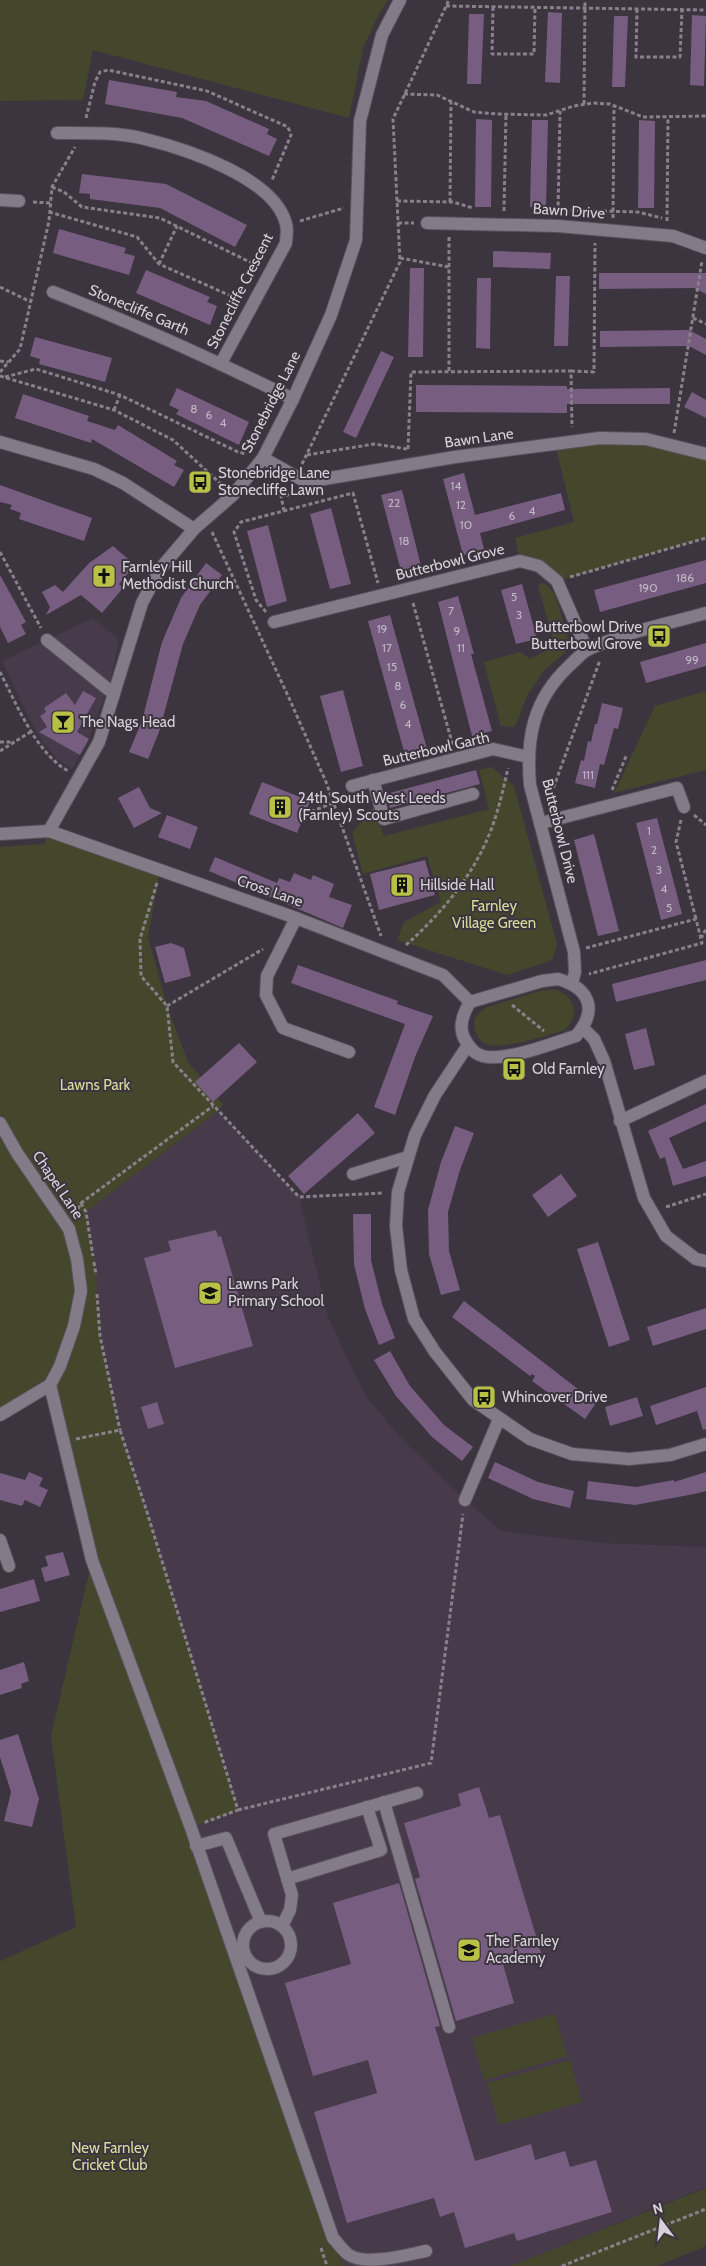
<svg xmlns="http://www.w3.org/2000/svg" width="706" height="2266" font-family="Cabin,sans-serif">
	<rect width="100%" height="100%" fill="#3c343f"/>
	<g fill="#463a4b">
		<polygon points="93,618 119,640 111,678 89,739 72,769 57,759 42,741 29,718 2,661"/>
		<polygon points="218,1111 299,1197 328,1317 365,1395 400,1437 465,1500 502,1531 603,1543 706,1547 706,2187 511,2266 343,2266 191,1828 238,1810 147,1512 120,1430 100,1336 96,1269 86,1212"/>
	</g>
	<g fill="#45472d">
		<polygon points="0,0 388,0 378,16 363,48 349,118 93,50 83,100 0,101"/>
		<polygon points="646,439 706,454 706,538 557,581 520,561 515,538 574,522 555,444"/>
		<polygon points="544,583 555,594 568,639 565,653 544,670 527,696 515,727 501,726 484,662 520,652 530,659 547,650 553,640 538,585"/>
		<polygon points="706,691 706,770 614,793 655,706"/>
		<polygon points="492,767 514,786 557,944 553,958 548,962 507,975 397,940 404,922 441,902 427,856 363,874 352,833 373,807 384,836 489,809 479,770"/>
		<polygon points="49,831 160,870 148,937 167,1006 188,1062 223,1104 218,1111 86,1212 96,1269 100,1336 120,1430 147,1512 238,1810 191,1828 343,2266 0,2266 0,1961 76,1927 51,1736 92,1560 50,1385 0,1415 0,847 44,844"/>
		<path d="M555,989C576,998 580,1013 565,1030C549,1035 499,1051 486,1044C480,1041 476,1035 475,1028C472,1018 479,1012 487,1007L544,990Z"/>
		<polygon points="555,2014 567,2056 484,2080 472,2038"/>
		<polygon points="570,2060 582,2102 499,2125 487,2083"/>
		<polygon points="706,2188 706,2246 657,2266 511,2266"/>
	</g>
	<g fill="#775e80">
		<polygon points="548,12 562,13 560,83 545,82"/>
		<polygon points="469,14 484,14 481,84 467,84"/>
		<polygon points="692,15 706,16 704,86 690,85"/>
		<polygon points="614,16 628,16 625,87 612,87"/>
		<polygon points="109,80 177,92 176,97 206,101 269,129 267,134 277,139 269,156 182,118 105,104"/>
		<polygon points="476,119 492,120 491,207 475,207"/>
		<polygon points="532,120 548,120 546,207 530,207"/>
		<polygon points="639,120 655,121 654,208 638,208"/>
		<polygon points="82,174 166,184 247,225 235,247 160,208 90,199 90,194 79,193"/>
		<polygon points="59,229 126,248 124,253 135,256 129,275 53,253"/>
		<polygon points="493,251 551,253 550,269 493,267"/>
		<polygon points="410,268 424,268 423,357 408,357"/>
		<polygon points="146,270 210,297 207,302 217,306 210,325 136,293"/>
		<polygon points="599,273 706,273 706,294 694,288 599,289"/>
		<polygon points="556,276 570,276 568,346 554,346"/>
		<polygon points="477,278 491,278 490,349 476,348"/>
		<polygon points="689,330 706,339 706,355 689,346 600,347 600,331"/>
		<polygon points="35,337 112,358 105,382 39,364 40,359 30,356"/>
		<polygon points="381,351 394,357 356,438 343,432"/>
		<polygon points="416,385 567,386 567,389 670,388 670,404 567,404 567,413 416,412"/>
		<polygon points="177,388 249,422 239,445 176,414 179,410 169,405"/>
		<polygon points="692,392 706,400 706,418 684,407"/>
		<polygon points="23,394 89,416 87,421 115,430 118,425 177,461 174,465 184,470 174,487 92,439 91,443 15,418"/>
		<polygon points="464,473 475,515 561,493 565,510 480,533 484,549 463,555 443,479"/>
		<polygon points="0,485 92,518 84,541 19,519 21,513 10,509 12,505 0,502"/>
		<polygon points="402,490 421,566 401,571 381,495"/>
		<polygon points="331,508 351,584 330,589 310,514"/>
		<polygon points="268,525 287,601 267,607 247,531"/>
		<polygon points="113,546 135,565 119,584 123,588 102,613 81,595 46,615 50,607 42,592 55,585 63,592 89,563"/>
		<polygon points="706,560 706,583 600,612 594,590"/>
		<polygon points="206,563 222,575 200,605 183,644 159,732 148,759 129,752 142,721 162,642 181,598"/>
		<polygon points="0,575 26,622 21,625 26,634 8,643 0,627"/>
		<polygon points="522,584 537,639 516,644 501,590"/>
		<polygon points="458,596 474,654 471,654 492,731 472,736 438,602"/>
		<polygon points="390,615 427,749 405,755 368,621"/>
		<polygon points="706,643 706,666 646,683 640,662"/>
		<polygon points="343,690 363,766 341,772 320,696"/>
		<polygon points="83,691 96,698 77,732 89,739 80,755 39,732 47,727 40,716 46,712 44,708 66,693 75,705"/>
		<polygon points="602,703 623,708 618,729 614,728 604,765 600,764 595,788 575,783 581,760 584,761 588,741 591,742 595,724 597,724"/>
		<polygon points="476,770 480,784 390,808 386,794"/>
		<polygon points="262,782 310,801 297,833 249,814"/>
		<polygon points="139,787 150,808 162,813 134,828 118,798"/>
		<polygon points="167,815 198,827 190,849 158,837"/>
		<polygon points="657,818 682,914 661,920 636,823"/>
		<polygon points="594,834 619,931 598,936 574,840"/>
		<polygon points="215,857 277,883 279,878 290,882 294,873 311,880 313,875 334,884 329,897 352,905 343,928 209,871"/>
		<polygon points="425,860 435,895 379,910 370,874"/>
		<polygon points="171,943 184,948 191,976 165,983 155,947"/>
		<polygon points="706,960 706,980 616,1002 612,984"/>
		<polygon points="298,965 398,1001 397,1004 433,1016 415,1057 395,1115 374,1107 405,1024 291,983"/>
		<polygon points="646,1028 655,1065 634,1070 625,1034"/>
		<polygon points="239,1043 257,1062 213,1102 195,1082"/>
		<polygon points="706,1104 706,1121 669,1138 683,1169 706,1161 706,1176 673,1186 665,1157 660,1159 648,1131"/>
		<polygon points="358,1113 375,1133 304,1194 288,1176"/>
		<polygon points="455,1126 474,1133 460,1170 448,1212 449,1251 460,1290 441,1295 429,1254 428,1210 441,1162"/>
		<polygon points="561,1174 577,1196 548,1217 532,1195"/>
		<polygon points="353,1214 371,1214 371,1260 382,1304 395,1338 379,1345 365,1309 354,1264"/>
		<polygon points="216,1230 218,1237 221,1236 253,1346 175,1368 144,1258 171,1251 168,1241"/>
		<polygon points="598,1242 630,1340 609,1347 577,1249"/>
		<polygon points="464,1301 596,1403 585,1419 532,1381 535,1376 532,1374 530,1376 452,1317"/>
		<polygon points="706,1308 706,1329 653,1346 647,1327"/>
		<polygon points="390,1351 410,1386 444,1425 473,1447 462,1461 432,1437 396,1396 374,1360"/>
		<polygon points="706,1387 706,1429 703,1430 697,1411 656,1425 650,1406"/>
		<polygon points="637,1397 643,1416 610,1426 605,1407"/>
		<polygon points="157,1402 164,1424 148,1429 141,1407"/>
		<polygon points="495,1462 538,1482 574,1491 570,1508 533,1499 488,1478"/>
		<polygon points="29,1472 43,1478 39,1486 48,1490 40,1507 25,1500 22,1506 0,1500 0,1473 25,1480"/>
		<polygon points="706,1472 706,1491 694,1494 635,1505 586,1499 588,1481 636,1487 674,1480 674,1482"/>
		<polygon points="63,1552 70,1575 45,1582 41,1568 48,1566 45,1556"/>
		<polygon points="34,1579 40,1601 0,1612 0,1589"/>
		<polygon points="24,1662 29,1681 21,1684 22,1688 0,1695 0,1670"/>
		<polygon points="18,1734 39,1799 32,1827 4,1821 11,1792 0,1757 0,1740"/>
		<polygon points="479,1787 489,1818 500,1815 541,1953 503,1964 514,2003 456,2021 415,1879 420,1877 404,1823 461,1806 458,1794"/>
		<polygon points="399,1883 440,2026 435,2027 475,2161 531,2144 535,2160 565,2151 570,2167 596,2160 612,2212 517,2241 514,2233 465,2248 454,2212 440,2217 434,2198 347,2223 314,2112 377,2093 368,2060 313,2076 285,1983 351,1964 333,1903"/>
	</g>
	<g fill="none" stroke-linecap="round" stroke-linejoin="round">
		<g stroke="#59525c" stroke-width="14">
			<g id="minor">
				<path d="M57,133C84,133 118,132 145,139C186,149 275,178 286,224C288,230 286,238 286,243L221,363"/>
				<polyline points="0,200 19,201"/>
				<polyline points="427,223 558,226 673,236 706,248"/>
				<path d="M53,292C135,324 214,360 293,399"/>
				<polyline points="0,442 94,469 123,483 194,529"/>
				<polyline points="263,458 306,482 455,457 600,438 646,439 706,454"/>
				<polyline points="274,622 520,561 539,566 557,581 587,650"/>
				<polyline points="47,640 114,694"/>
				<polyline points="373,780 384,819 473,794"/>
				<polyline points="352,786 493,749 528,757"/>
				<polyline points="541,823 677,788 684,807"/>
				<polyline points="49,831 99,742 142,603 160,569 194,529 233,495 263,458 293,399 331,315 356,240 360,121 382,35 400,0"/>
				<polyline points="0,834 49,831 296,918 443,975 470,1002"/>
				<polyline points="296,918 267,976 266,995 283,1028 349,1052"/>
				<path d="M558,979C589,988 599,1009 576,1036C555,1042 495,1067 476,1053C470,1049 467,1043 464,1038C458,1026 464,1012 470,1002L542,981Z"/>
				<path d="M572,983L575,972L574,952L530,785C526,738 533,700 569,666C575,661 582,652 589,649C626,632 667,624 706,613"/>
				<polyline points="583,1028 594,1039 604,1061 644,1198 666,1236 696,1259 706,1261"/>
				<polyline points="468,1045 435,1095 415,1135 398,1192 396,1226 401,1270 414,1319 435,1352 473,1400 530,1439 572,1454 629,1459 670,1455 706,1444"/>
				<polyline points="620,1121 706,1081"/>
				<polyline points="0,1123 17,1153 69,1229 77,1259 81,1291 74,1326 60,1366 50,1385 0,1415"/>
				<polyline points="353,1174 408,1157"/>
				<path d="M50,1385L92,1560L191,1828L333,2238C338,2243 343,2251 349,2255C367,2266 406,2255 426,2251"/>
				<polyline points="465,1500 499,1419"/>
				<polyline points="0,1540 9,1566"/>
				<polyline points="384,1802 449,2027"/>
				<polyline points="196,1846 226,1838 261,1922"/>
				<polyline points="287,1879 381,1850 367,1807"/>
				<circle cx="267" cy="1945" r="24"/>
				<polyline points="282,1926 290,1910 292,1895 274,1834 417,1793"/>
			</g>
		</g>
		<g stroke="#88818a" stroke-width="3" stroke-dasharray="4 2.5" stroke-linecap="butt">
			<polyline points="446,6 706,10"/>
			<polyline points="493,7 492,54 534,54 535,7"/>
			<polyline points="637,9 636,57 680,57 682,10"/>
			<polyline points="404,94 437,95 474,112 497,114 546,115 574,106 593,103 610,104 643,117 706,116"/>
			<polyline points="584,104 585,0"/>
			<polyline points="86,118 95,82 100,72 108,70 207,91 288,127 291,135 272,180"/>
			<polyline points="52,187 64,192 82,207 160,218 258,266"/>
			<polyline points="397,201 453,202 473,208"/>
			<polyline points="33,202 50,203"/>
			<polyline points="450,202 451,102"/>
			<polyline points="564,210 638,212 662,218"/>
			<polyline points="504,211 506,114"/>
			<polyline points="49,212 137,237 159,264 240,300"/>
			<polyline points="558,212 560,111"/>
			<polyline points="613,218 614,106"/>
			<polyline points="300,221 344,208"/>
			<polyline points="667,221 668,117"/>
			<polyline points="398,223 414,223"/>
			<polyline points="449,237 449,371"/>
			<polyline points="400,258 449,267"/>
			<polyline points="159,264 177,226"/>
			<polyline points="0,287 31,302"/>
			<polyline points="693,318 706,324"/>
			<polyline points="0,361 8,362"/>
			<polyline points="571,371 594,372 595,243"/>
			<polyline points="0,372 20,349 49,221 52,187 75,147"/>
			<polyline points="0,376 114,410 173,440 223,486"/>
			<polyline points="5,377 36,369 120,395 238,452 247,454"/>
			<polyline points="114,410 120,395"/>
			<polyline points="674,433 702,261"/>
			<polyline points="408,449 411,372 571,371 572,427"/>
			<polyline points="307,455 374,444 407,449"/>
			<polyline points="302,464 400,262 393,119 449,0"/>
			<polyline points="284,511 281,496 295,494"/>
			<polyline points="212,532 289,698 326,782 381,936"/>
			<polyline points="0,552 41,628"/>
			<polyline points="570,577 706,538"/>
			<polyline points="413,603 453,746"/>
			<polyline points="266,612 256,600 234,532 241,522 353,493 378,583"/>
			<path d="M0,672C16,703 36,753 68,771"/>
			<polyline points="0,742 14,742"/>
			<polyline points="0,751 32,731"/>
			<polyline points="612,790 627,754"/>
			<polyline points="549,800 600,660"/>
			<polyline points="305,814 333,803"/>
			<polyline points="694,815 706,825"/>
			<polyline points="681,820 676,842 696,919"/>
			<polyline points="157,883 140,939 141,976 167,1006 173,1062 299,1197 384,1193"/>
			<polyline points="706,930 701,936 706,938"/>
			<path d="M406,945C440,915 472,877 489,835C498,813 503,790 508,768"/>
			<polyline points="586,948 696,919 702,943 589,974"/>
			<polyline points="512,1005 544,1031"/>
			<polyline points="167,1006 263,949"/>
			<polyline points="81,1203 86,1212 93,1256"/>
			<polyline points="666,1207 706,1194"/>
			<polyline points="75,1215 81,1203 213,1106"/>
			<polyline points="94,1262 96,1275"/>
			<polyline points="97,1294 100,1336 120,1430"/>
			<polyline points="76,1439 120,1430 147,1512 238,1810 203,1823"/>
			<polyline points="238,1810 431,1763 463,1514"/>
			<polyline points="321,2248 327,2266"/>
			<polyline points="562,2266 706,2209"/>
		</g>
		<use href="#minor" stroke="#847b88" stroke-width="12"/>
	</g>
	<defs>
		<g id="bus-square" transform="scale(1.25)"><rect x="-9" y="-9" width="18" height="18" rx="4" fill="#b9c046" stroke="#3c343f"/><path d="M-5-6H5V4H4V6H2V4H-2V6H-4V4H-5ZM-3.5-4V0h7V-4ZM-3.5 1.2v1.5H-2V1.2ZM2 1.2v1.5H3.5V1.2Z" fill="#111"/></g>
		<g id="church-square" transform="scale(1.25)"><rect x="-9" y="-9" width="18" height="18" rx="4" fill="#b9c046" stroke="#3c343f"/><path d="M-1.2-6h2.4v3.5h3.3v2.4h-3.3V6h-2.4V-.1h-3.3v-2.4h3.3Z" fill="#111"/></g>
		<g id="bar-square" transform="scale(1.25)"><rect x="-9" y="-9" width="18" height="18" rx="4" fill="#b9c046" stroke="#3c343f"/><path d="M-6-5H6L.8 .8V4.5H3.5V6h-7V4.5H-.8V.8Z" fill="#111"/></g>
		<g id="building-square" transform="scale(1.25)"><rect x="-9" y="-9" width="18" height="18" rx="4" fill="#b9c046" stroke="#3c343f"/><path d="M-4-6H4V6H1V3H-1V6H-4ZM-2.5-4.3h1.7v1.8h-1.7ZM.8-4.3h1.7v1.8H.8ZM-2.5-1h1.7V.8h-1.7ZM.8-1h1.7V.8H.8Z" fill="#111"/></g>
		<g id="school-square" transform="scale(1.25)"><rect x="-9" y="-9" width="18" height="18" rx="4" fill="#b9c046" stroke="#3c343f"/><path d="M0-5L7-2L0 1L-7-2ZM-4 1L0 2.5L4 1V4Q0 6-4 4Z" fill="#111"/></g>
	</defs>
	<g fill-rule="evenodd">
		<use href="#bus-square" x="200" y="482"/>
		<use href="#church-square" x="104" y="576"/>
		<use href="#bus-square" x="659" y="636"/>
		<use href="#bar-square" x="63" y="722"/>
		<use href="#building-square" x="280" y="807"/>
		<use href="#building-square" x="402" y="885"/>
		<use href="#bus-square" x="514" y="1069"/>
		<use href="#school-square" x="210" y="1293"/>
		<use href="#bus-square" x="484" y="1397"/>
		<use href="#school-square" x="469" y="1950"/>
	</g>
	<g text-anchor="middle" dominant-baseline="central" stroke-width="4" stroke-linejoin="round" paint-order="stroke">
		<g font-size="12" fill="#bfb5c3">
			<text x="194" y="408">8</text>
			<text x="209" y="414">6</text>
			<text x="223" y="422">4</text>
			<text x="456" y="485">14</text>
			<text x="394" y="502">22</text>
			<text x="461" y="504">12</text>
			<text x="532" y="510">4</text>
			<text x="512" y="515">6</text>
			<text x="466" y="524">10</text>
			<text x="404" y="540">18</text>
			<text x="685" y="577">186</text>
			<text x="648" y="587">190</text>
			<text x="514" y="596">5</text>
			<text x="451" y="610">7</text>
			<text x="519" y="614">3</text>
			<text x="382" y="628">19</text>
			<text x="457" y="630">9</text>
			<text x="387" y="647">17</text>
			<text x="461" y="647">11</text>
			<text x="692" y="659">99</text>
			<text x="392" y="666">15</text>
			<text x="398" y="685">8</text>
			<text x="403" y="704">6</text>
			<text x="408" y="723">4</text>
			<text x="588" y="774">111</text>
			<text x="649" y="830">1</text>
			<text x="654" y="849">2</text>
			<text x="659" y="869">3</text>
			<text x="664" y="888">4</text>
			<text x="669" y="907">5</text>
		</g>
		<g font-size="15" fill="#d7d2d9" stroke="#3c343f">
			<text transform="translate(569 211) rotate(4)">Bawn Drive</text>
			<text transform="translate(240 291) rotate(-63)">Stonecliffe Crescent</text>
			<text transform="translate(139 310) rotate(23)">Stonecliffe Garth</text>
			<text transform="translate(271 402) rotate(-63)">Stonebridge Lane</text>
			<text transform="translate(479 438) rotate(-8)">Bawn Lane</text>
			<text transform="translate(450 562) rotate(-14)">Butterbowl Grove</text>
			<text transform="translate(436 749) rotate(-13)">Butterbowl Garth</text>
			<text transform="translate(560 831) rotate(76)">Butterbowl Drive</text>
			<text transform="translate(270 891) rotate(19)">Cross Lane</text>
			<text transform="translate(58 1185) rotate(56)">Chapel Lane</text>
		</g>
		<g font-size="15" fill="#d7d2d9" stroke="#3c343f" text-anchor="start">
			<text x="218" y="473">Stonebridge Lane<tspan x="218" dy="17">Stonecliffe Lawn</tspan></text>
			<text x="122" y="567">Farnley Hill<tspan x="122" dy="17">Methodist Church</tspan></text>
			<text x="642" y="627" text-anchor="end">Butterbowl Drive<tspan x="642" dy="17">Butterbowl Grove</tspan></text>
			<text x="80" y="722">The Nags Head</text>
			<text x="298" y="798">24th South West Leeds<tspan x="298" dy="17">(Farnley) Scouts</tspan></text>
			<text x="420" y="885">Hillside Hall</text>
			<text x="532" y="1069">Old Farnley</text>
			<text x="228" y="1284">Lawns Park<tspan x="228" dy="17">Primary School</tspan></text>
			<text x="502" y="1397">Whincover Drive</text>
			<text x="486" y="1941">The Farnley<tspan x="486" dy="17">Academy</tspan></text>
		</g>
		<g font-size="15" fill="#d8de99" stroke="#3c343f">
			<text x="494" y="906">Farnley<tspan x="494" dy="17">Village Green</tspan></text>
			<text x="95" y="1085">Lawns Park</text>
			<text x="110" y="2148">New Farnley<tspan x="110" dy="17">Cricket Club</tspan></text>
		</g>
	</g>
	<g transform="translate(661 2221) rotate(345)" stroke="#3c343f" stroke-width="4" paint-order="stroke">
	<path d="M0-4L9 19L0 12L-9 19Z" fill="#d7d2d9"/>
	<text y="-8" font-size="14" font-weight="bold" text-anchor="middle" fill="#d7d2d9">N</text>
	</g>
</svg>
